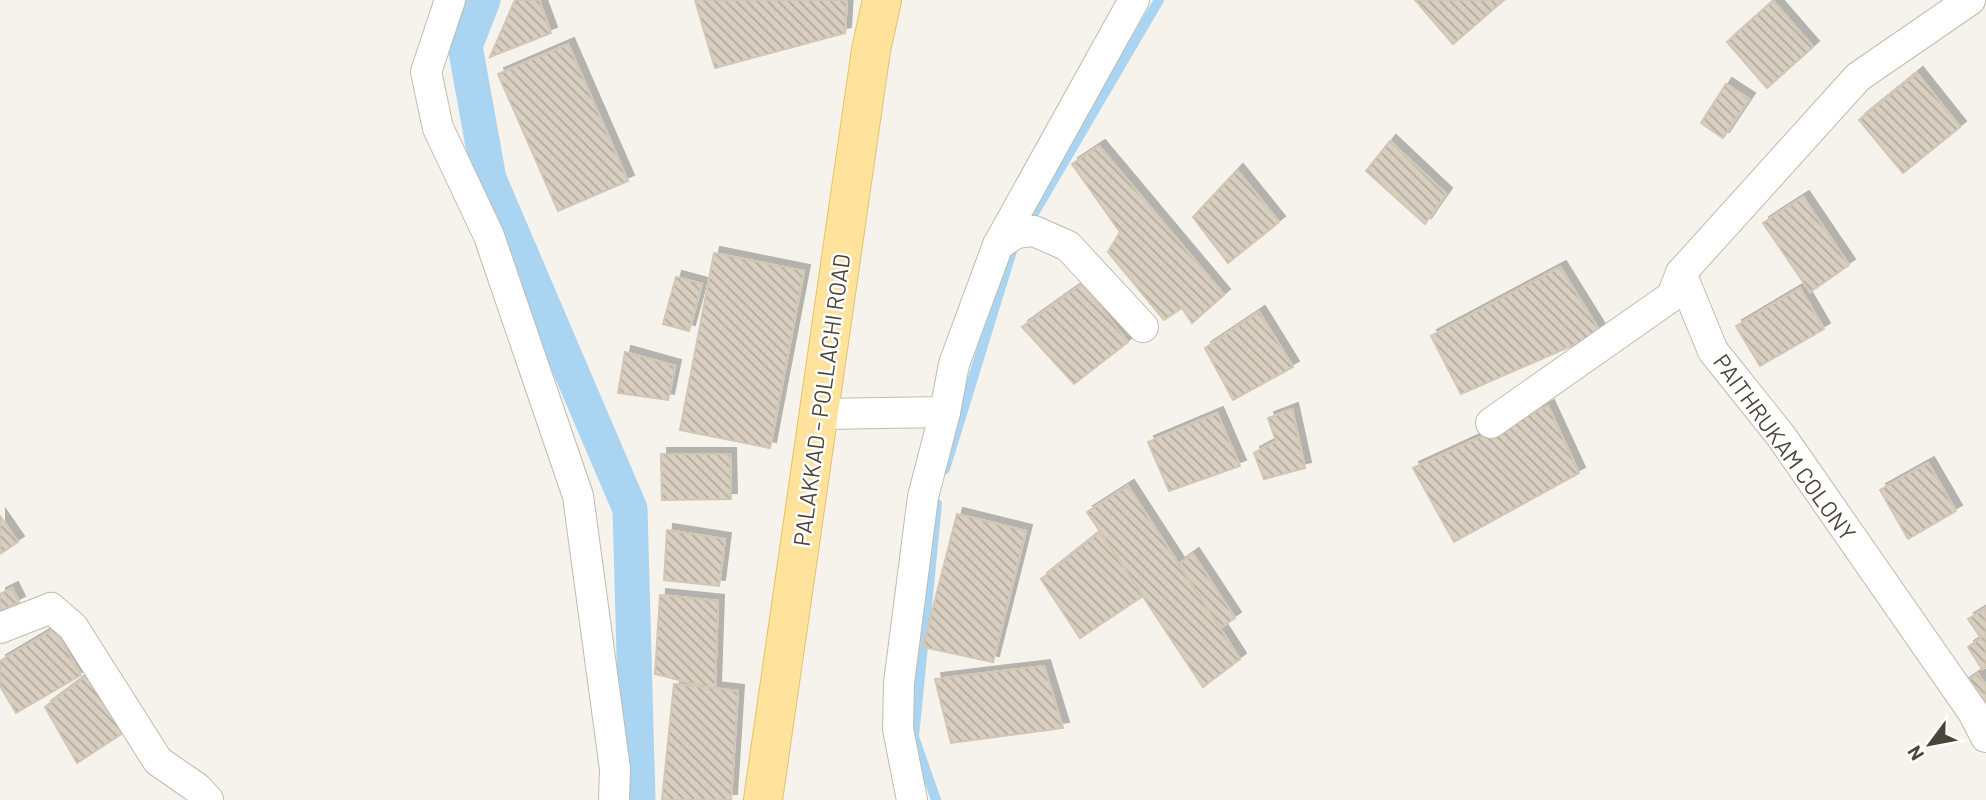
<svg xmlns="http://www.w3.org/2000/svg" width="1986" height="800" font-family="Barlow,sans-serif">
	<defs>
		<pattern id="building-back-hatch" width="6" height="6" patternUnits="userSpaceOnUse" patternTransform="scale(1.75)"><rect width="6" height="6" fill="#d8cfc1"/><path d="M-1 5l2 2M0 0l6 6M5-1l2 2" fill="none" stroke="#b1aa9e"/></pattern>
		<filter id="shadow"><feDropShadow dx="6" dy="-6" stdDeviation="0" flood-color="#0004"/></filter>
	</defs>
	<rect width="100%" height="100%" fill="#f6f3ec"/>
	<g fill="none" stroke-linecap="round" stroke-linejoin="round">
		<g stroke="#a9d4f2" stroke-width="10">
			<polyline points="1030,220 1159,0"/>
			<polyline points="945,469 1012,251"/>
			<polyline points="936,800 914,737 937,504"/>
		</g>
		<polyline stroke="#a9d4f2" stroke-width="35" points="483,0 465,46 489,179 630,509 638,800"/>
	</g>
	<g fill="url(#building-back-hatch)" stroke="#d3c7b4" stroke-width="2" filter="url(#shadow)">
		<polygon points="515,0 539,0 551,33 490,57"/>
		<polygon points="695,0 847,0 845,33 715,68"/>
		<polygon points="1415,0 1504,0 1453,44"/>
		<polygon points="1773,1 1813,47 1767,88 1727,42"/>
		<polygon points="568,44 628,181 558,211 498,74"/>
		<polygon points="1917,73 1960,127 1903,173 1859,120"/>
		<polygon points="1726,84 1749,99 1723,138 1701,123"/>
		<polygon points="1390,141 1446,194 1425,224 1366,171"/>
		<polygon points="1099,146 1224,295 1192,323 1182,308 1164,320 1108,252 1120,232 1072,164"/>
		<polygon points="1237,170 1279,222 1228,263 1193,217"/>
		<polygon points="1803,197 1849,265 1810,292 1763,223"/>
		<polygon points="714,253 804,271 770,448 680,430"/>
		<polygon points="1560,267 1601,333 1461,394 1431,336"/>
		<polygon points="676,277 702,284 689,331 663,324"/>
		<polygon points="1082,284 1128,342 1074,384 1022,327"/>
		<polygon points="1800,288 1824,329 1760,366 1736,326"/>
		<polygon points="1259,312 1293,367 1233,400 1205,348"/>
		<polygon points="625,352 675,366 668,400 618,393"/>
		<polygon points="1548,406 1579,473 1454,542 1413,468"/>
		<polygon points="1292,409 1305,468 1264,479 1254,453 1276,441 1268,418"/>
		<polygon points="1217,413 1240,466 1169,491 1148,442"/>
		<polygon points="661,454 730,454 731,499 662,500"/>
		<polygon points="1928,463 1956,511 1908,539 1880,490"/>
		<polygon points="1128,486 1240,659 1203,687 1087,512"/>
		<polygon points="957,514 1026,531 993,662 923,647"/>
		<polygon points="0,516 18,542 0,554"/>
		<polygon points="667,530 725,539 719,586 664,580"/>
		<polygon points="1100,532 1143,596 1080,638 1041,579"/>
		<polygon points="1193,554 1235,618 1220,628 1179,564"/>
		<polygon points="12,588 19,602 0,612 0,594"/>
		<polygon points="660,595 718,601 715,689 655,674"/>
		<polygon points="1986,608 1986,667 1982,669 1968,647 1981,638 1968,619"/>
		<polygon points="54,629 81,675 16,713 0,686 0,661"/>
		<polygon points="1044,666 1063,728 951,743 935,679"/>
		<polygon points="90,673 123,733 77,763 45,707"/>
		<polygon points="1978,674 1986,686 1986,700 1977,706 1963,684"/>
		<polygon points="674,684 738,691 731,800 662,800"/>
	</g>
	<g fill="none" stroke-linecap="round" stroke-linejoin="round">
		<g stroke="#c2bbae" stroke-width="32">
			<g id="street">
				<polyline points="450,0 426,72 438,128 489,236 578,496 615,769 614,800"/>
				<polyline points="1970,0 1858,77 1681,273 1713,351 1781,436 1973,712 1986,737"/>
				<polyline points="998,245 1016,233 1034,231 1068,246 1143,327"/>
				<polyline points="820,414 945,412"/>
				<polyline points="1491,423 1672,296 1681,273"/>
				<polyline points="0,628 51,608 73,627 158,761 197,788 208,800"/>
				<polyline points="912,800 898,729 899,683 923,497 945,412 954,364 998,245 1134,0"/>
			</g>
		</g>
		<g stroke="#e6c16a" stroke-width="40">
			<polyline id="primary" points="763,800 871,50 882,0"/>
		</g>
		<use href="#street" stroke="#fff" stroke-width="30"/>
		<use href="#primary" stroke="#ffe39c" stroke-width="38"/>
	</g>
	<g text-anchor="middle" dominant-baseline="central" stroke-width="5" stroke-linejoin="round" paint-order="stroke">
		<g font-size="23" fill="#4b4439" stroke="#fff">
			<text transform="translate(821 400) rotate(-82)">PALAKKAD - POLLACHI ROAD</text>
			<text transform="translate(1785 447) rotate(54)">PAITHRUKAM COLONY</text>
		</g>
	</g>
	<g transform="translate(1930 744) rotate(238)" stroke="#ffffff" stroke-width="5" paint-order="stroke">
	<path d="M0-5L12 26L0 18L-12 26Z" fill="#4b4439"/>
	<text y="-10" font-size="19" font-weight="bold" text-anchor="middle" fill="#4b4439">N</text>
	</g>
</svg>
